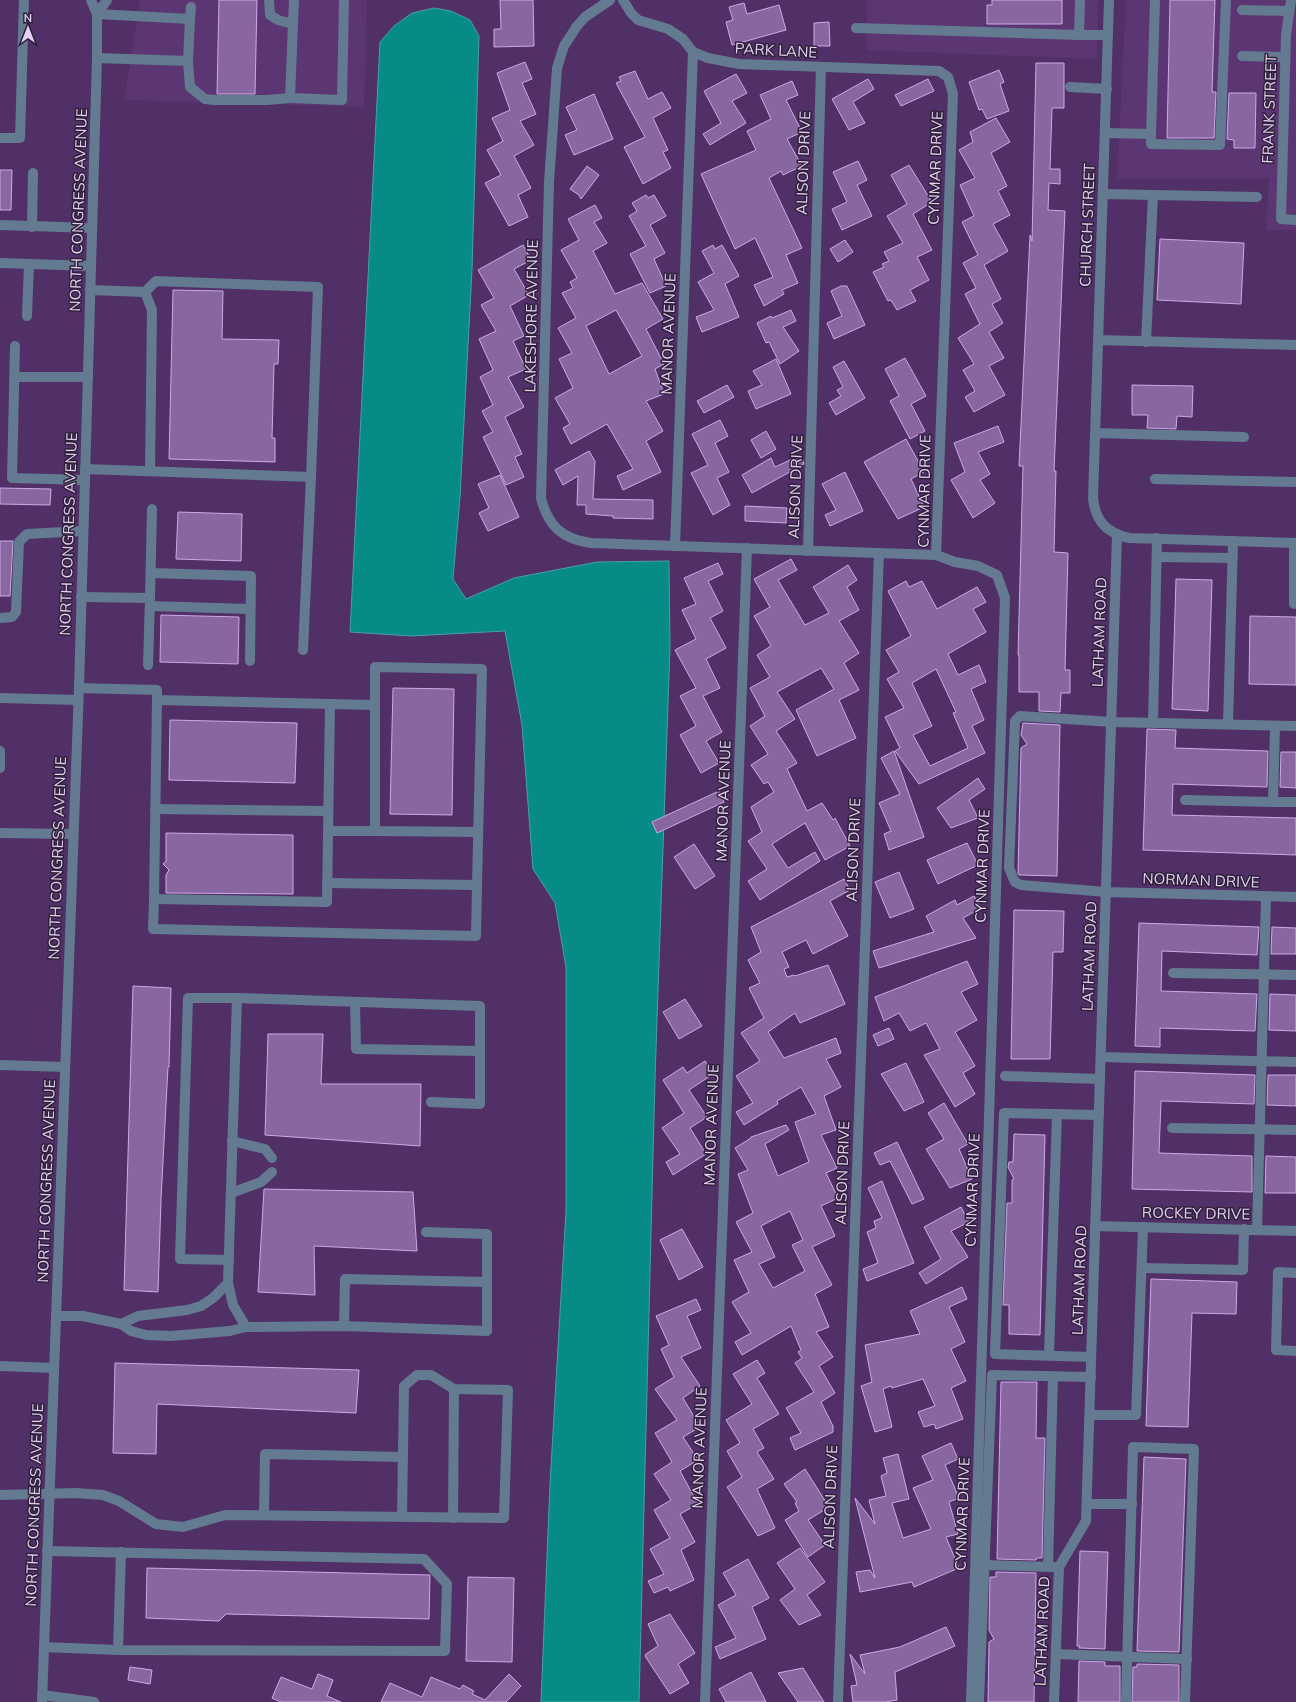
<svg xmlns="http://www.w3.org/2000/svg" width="1296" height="1702" font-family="Mulish,sans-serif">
	<rect width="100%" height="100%" fill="#503066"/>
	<g fill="#5b3673">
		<polygon points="140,0 367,0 364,107 124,100"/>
		<polygon points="867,0 1098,0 1097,59 867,50"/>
		<polygon points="1126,0 1296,0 1296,230 1266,230 1269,179 1117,179"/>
	</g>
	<polygon fill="#078b86" stroke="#49a0a6" points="434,8 451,11 470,20 479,36 472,270 460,497 453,579 466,599 514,578 597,562 669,561 670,647 655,1078 639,1702 541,1702 550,1484 566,1211 566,967 555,903 533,869 522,725 505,631 411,636 350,632 380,42 394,26 412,13"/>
	<g fill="#8866a0" stroke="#cea9e8" fill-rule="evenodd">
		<polygon points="219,0 257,0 255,94 217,94"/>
		<polygon points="500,0 533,0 534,46 494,47 494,29 501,29"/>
		<polygon points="992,0 1062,0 1062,24 987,24 987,5 992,5"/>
		<polygon points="1170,0 1215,0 1212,92 1216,92 1214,138 1167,138"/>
		<polygon points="744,3 747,14 779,5 786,30 732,45 726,22 733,20 729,7"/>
		<polygon points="829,22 830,46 814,46 814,23"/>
		<polygon points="525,62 532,79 522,83 536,114 520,121 534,145 514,156 531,188 518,195 528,217 509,226 485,183 501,175 487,150 503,141 492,118 510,110 497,73"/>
		<polygon points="1036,63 1064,63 1064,108 1052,108 1050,169 1060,169 1060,184 1049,183 1048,210 1065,211 1054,471 1056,471 1054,552 1068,553 1065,670 1070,670 1070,693 1061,693 1060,712 1039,711 1039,692 1019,692 1019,655 1018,655 1023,466 1019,466 1030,235 1032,241"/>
		<polygon points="999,70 1004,82 1000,84 1009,111 987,119 982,109 979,110 969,82"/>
		<polygon points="635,71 648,99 662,92 671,108 653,118 668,150 663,152 671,168 643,184 624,147 645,137 616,83 621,81 619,77"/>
		<polygon points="736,74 747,93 732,101 746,123 710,145 703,134 721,123 704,91"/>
		<polygon points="868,79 874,89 853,102 865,123 849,130 832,99"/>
		<polygon points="928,79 934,91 901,106 895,95"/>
		<polygon points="792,81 798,95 786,100 802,132 787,139 802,166 783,175 781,171 769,178 802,248 786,255 798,283 782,290 784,294 764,306 754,285 773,277 755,238 735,249 701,174 756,150 747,131 771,119 760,95"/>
		<polygon points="1229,93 1256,93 1255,148 1234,148 1234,140 1227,139"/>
		<polygon points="594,94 613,139 574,155 565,135 577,130 566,107"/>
		<polygon points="996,118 1010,142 991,153 1007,186 998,191 1010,215 993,224 1008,251 984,265 1001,299 992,304 1003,323 989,332 1004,358 989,366 1005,395 974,412 965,397 975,391 963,370 974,364 958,338 980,324 965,294 976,288 963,263 978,255 962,222 974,216 960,185 975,178 959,150 973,142 970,132"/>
		<polygon points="858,161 867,180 857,185 872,216 842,230 832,209 847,202 833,172"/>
		<polygon points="909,165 932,202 913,214 932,250 917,257 929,280 910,290 916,301 897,310 891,300 888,301 873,272 884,267 882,264 889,261 884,252 903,243 887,216 907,204 891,175"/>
		<polygon points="587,166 599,175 581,199 579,195 570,189"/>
		<polygon points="0,170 12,170 11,210 0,210"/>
		<polygon points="646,195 648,198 654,195 666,216 650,225 665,253 654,259 666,286 650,293 630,254 646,246 629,216 637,211 632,203"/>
		<path d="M595,205L602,218L594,222L607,243L593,251L615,294L642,283L663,319L646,329L664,364L655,369L664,394L646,401L663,431L646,441L661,472L623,490L617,476L633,469L607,424L571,444L563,428L570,424L555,398L573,388L559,359L572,353L558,328L576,318L562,293L573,288L570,282L577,278L561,250L579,240L568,219ZM616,310L642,356L609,374L586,326Z"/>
		<polygon points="1160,239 1244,243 1241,304 1157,300"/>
		<polygon points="845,240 853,252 838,262 830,249"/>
		<polygon points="523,245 531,260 514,269 529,295 510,306 524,336 513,341 526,369 508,377 524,407 505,417 522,454 515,457 524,477 506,485 483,437 493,432 482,411 493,405 480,377 493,370 479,339 496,331 481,305 494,298 478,270"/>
		<polygon points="713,245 715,249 722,245 739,276 725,284 739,317 702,332 696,317 714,310 698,282 714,273 702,251"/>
		<polygon points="841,286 847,286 865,325 834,339 827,323 842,316 831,291"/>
		<polygon points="173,290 223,291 222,339 279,340 278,364 274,364 272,438 275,438 275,462 169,459"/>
		<polygon points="791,310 796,321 783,327 799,351 780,364 769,342 766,343 757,323 771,316 772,318"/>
		<polygon points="905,358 926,396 911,404 925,431 910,439 890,401 899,396 885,369"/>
		<polygon points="776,359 791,394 756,409 748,391 762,385 753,371"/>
		<polygon points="844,361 865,398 836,415 829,403 841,396 837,390 843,387 833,367"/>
		<polygon points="727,385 734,397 704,413 697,401"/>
		<polygon points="1132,385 1193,386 1192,417 1177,416 1176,429 1147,428 1148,415 1132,415"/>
		<polygon points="720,420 728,436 715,443 729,472 717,478 730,505 713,515 691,473 708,465 692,434"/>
		<polygon points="998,426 1004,442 978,452 990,474 980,480 995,503 973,518 951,480 965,472 954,443"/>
		<polygon points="766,431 776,449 761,458 751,440"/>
		<polygon points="906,439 924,472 911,479 924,507 898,519 864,462"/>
		<polygon points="589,451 595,461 593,499 653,500 653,519 613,518 613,516 586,514 586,505 577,505 578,476 563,485 555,470"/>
		<polygon points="801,455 804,464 752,493 742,475 771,458 775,467"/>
		<polygon points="845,472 863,511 830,526 825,515 836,510 822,484"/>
		<polygon points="500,475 519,517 488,531 479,513 489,508 478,484"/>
		<polygon points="0,488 51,489 50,505 0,504"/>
		<polygon points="745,506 787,508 786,523 745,521"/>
		<polygon points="178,512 242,514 241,561 176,559"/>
		<polygon points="0,541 13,541 10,596 0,596"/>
		<polygon points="791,559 797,570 778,580 805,625 829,613 813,587 848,565 857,580 847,587 859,610 839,621 859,653 844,663 859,690 839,700 856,738 817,756 796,710 834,689 821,668 777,692 795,719 776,731 797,763 787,769 807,811 822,803 833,820 835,818 850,846 825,860 805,823 772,844 788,868 815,852 820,861 760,900 748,881 767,869 748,841 762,832 751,807 774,792 768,782 764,784 751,765 768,754 750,726 765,716 750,688 770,677 757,655 771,646 754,616 770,607 754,579"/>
		<polygon points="718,563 723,574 708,581 723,611 710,618 726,648 706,659 720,688 703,696 722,732 706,741 719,763 701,773 680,735 696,726 680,696 696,688 675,650 696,639 682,610 696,604 684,578"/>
		<polygon points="1176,579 1212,580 1208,711 1172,709"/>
		<path d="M906,581L909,587L922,581L937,609L977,587L986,602L973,609L986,632L948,654L958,675L979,665L986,682L971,689L984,720L972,726L985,753L919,784L895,751L900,748L885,717L904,708L887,679L899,672L886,650L911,636L888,591ZM936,669L956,712L953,713L968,748L930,766L913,735L932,726L912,683Z"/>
		<polygon points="161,615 239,617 238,664 160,662"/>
		<polygon points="1250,616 1296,617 1296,685 1249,684"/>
		<polygon points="393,688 454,689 452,815 390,814"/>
		<polygon points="170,720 297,723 295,783 169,780"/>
		<polygon points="1023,723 1060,725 1057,876 1019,875 1018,873 1021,748 1027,744 1021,735"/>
		<polygon points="1147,729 1176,730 1175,748 1268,751 1267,787 1173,784 1172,815 1296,818 1296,855 1143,850"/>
		<polygon points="894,751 924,837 889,850 884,834 891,831 879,803 900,794 881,758"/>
		<polygon points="1281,752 1296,752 1296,788 1280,787"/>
		<polygon points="978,778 985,789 969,800 978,818 951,828 937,808"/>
		<polygon points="719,791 724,802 657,833 652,822"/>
		<polygon points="166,833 293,835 293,894 166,893 166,875 169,870 163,864 166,861"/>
		<polygon points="967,843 978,865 938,884 927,860"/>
		<polygon points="694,844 715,876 695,889 674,857"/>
		<polygon points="899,872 914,909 890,918 875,882"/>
		<path d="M844,879L850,890L830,901L848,936L813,954L806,940L782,952L789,967L784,969L787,977L794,975L795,976L828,965L845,1004L800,1023L795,1013L768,1032L784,1058L836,1038L841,1053L826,1059L841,1087L824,1096L836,1130L821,1135L837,1168L826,1173L838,1198L821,1206L835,1236L812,1247L832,1285L815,1294L829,1327L816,1332L833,1357L819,1366L835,1393L821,1402L833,1426V1432L795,1450L790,1438L801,1433L786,1408L814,1392L795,1363L802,1358L798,1352L801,1350L791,1326L742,1355L735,1342L751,1333L732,1302L749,1292L734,1260L752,1252L736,1222L753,1213L738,1174L748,1170L735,1148L751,1138V1137L786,1125L789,1130L765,1144L778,1176L809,1162L795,1122L816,1114L801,1087L777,1101L778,1104L744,1125L736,1112L753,1103L736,1076L760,1061L741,1033L764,1018L749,988L760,983L748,960L761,952L751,927ZM790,1211L803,1240L792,1245L805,1271L773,1288L759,1264L775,1257L761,1226Z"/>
		<polygon points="974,896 981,908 963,918 976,938 879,968 873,951 934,932 926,916 955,900 957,905"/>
		<polygon points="1014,910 1064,911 1063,952 1053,952 1050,1059 1011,1059"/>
		<polygon points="1139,923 1259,927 1257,955 1162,951 1161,991 1257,994 1255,1031 1160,1028 1160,1047 1135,1046"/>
		<polygon points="1272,927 1296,928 1296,954 1271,954"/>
		<polygon points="967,961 978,984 961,992 977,1020 955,1032 975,1066 963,1073 975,1094 955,1107 924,1055 940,1049 926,1023 910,1031 899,1013 884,1021 875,997"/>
		<polygon points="133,986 171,988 169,1067 168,1067 161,1199 158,1292 124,1290"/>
		<polygon points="1270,994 1296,995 1296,1031 1269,1030"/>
		<polygon points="685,999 702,1026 679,1039 663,1012"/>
		<polygon points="889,1028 894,1039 878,1046 873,1035"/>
		<polygon points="268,1034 323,1034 321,1084 421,1084 420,1146 265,1135"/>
		<polygon points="705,1061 713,1074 689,1090 707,1117 690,1128 706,1154 673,1175 666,1162 680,1154 662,1128 684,1113 663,1080 683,1067 687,1073"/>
		<polygon points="906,1063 924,1102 904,1111 881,1074"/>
		<polygon points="1135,1071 1255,1075 1254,1104 1161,1101 1159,1153 1252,1156 1252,1192 1132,1189"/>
		<polygon points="1268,1075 1296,1075 1296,1106 1267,1105"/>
		<polygon points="944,1103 968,1144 959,1149 972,1179 950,1188 926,1149 944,1139 928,1113"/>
		<polygon points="1014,1134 1045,1135 1040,1335 1009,1334 1009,1305 1003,1305 1007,1203 1012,1203 1012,1180 1014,1179 1008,1167 1009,1162 1013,1162"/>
		<polygon points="897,1142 924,1199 912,1204 890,1161 880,1165 874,1153"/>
		<polygon points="1266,1156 1296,1157 1296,1193 1265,1193"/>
		<polygon points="882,1181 914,1263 867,1281 863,1269 878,1263 867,1232 876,1228 874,1221 882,1218 868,1188"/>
		<polygon points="264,1189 413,1192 417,1251 314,1246 315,1295 258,1292"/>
		<polygon points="961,1207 969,1222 951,1231 968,1257 926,1284 919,1273 941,1259 924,1227"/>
		<polygon points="682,1229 703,1267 679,1280 660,1240"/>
		<polygon points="1151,1279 1237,1282 1236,1314 1192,1313 1188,1427 1146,1426"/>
		<polygon points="962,1287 967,1299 949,1307 965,1342 951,1349 966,1381 951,1388 963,1419 936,1429 934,1424 924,1427 918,1412 935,1406 923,1379 892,1388 891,1386 883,1389 892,1427 875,1432 861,1386 872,1382 865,1345 920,1334 910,1311"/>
		<polygon points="696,1299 701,1310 687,1316 701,1348 681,1357 700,1386 683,1398 700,1427 683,1437 698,1460 680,1471 698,1504 680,1514 695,1542 681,1550 694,1580 670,1591 668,1587 654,1593 648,1581 664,1574 650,1549 670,1538 654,1510 671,1500 654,1474 672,1462 655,1433 677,1420 655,1389 674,1377 661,1349 669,1345 656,1316"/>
		<polygon points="757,1360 765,1373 757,1378 779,1414 753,1429 764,1448 757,1452 774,1479 757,1489 775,1528 758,1536 727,1487 742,1477 727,1451 740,1443 726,1420 752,1404 733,1374"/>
		<polygon points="115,1363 359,1370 356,1413 157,1404 156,1454 113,1453"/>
		<polygon points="1001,1382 1037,1382 1036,1438 1045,1438 1042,1558 1037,1558 1036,1560 997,1559"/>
		<polygon points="951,1443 958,1459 945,1465 959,1498 949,1502 958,1534 946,1537 959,1568 914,1587 912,1582 860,1592 856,1572 870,1570 875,1578 855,1498 875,1524 869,1500 886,1496 881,1476 887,1473 883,1458 898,1454 909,1499 892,1503 903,1538 931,1529 913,1488 933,1480 922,1456"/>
		<polygon points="1144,1457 1186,1459 1179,1652 1137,1651"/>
		<polygon points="805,1469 829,1507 808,1520 825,1545 808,1557 785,1520 799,1511 795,1503 797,1502 784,1484"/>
		<polygon points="800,1548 825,1582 807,1595 821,1615 799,1625 780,1600 795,1589 777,1563"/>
		<polygon points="1080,1551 1108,1552 1105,1649 1079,1648 1080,1646 1077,1646"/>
		<polygon points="748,1559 769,1598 752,1607 766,1639 720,1659 715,1647 736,1638 718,1605 736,1595 723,1573"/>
		<polygon points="147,1568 430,1575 429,1619 226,1614 219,1621 146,1618"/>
		<polygon points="996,1572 1036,1573 1034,1702 988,1702 989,1642 994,1639 989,1630 990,1577 996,1577"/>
		<polygon points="468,1577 514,1578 512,1662 466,1661"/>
		<polygon points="670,1614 695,1653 678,1664 689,1683 670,1694 645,1656 646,1654 658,1646 648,1624"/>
		<polygon points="946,1627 955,1646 895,1672 897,1700 885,1702 853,1702 851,1686 857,1685 850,1654 865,1674 860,1655 900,1647"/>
		<polygon points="1079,1661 1105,1662 1105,1666 1120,1666 1120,1702 1078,1702"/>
		<polygon points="1137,1664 1179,1665 1179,1702 1132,1702 1133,1667 1137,1667"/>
		<polygon points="130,1667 152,1670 150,1684 128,1680"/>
		<polygon points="803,1668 824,1702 798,1702 778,1673"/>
		<polygon points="751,1672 766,1702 726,1702 719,1689"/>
		<polygon points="318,1674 333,1680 327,1696 341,1702 281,1702 272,1698 281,1677 312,1689"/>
		<polygon points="509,1674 521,1686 506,1702 381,1702 390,1683 422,1697 431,1677 460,1689 463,1685 474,1691 472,1694 485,1700"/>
	</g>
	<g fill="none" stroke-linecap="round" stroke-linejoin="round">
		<g stroke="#647a91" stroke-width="10">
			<polyline points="269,0 270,15 278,20 293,24"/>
			<polyline points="294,0 290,98 342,100 344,0"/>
			<path d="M610,0L585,17L577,26L564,46L557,68L549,182L541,498C548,526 562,539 591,543L936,555L955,562L978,566L997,575L1005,598L971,1702"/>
			<polyline points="623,0 631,13 638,20 668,29 683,39 693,52 708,58 739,64 939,71 948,77 953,94 936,555"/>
			<path d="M1109,0L1093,499C1096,522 1107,533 1129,538L1296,543"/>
			<polyline points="1291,0 1286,35 1281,219 1296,220"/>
			<polyline points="1242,10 1289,11"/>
			<polyline points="97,14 190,19 188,61 97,58"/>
			<polyline points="97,14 107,0"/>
			<polyline points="190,19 191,7"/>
			<polyline points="856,28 1079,35 1080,0"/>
			<polyline points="1079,35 1108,35"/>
			<polyline points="1242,56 1285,57"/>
			<polyline points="188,61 190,87 205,99 214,100 267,100 290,98"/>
			<polyline points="1070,87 1107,89"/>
			<polyline points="1105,133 1151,134 1155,0"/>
			<polyline points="1151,134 1151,144 1220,145 1226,0"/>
			<polyline points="0,138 20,138 24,0"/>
			<polyline points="1103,194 1257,197"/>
			<polyline points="0,225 92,228"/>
			<polyline points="32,227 33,173"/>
			<polyline points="0,263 91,266"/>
			<polyline points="90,290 145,292 156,281 318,287 311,477"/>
			<polyline points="145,292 152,310 150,471"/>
			<polyline points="27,316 29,264"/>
			<polyline points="1098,340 1296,345"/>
			<polyline points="1146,342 1153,195"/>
			<polyline points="15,346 12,478 85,480"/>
			<polyline points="15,377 88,377"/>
			<polyline points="1095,433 1244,437"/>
			<polyline points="85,469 311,477 303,650"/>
			<polyline points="1155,479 1296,482"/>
			<polyline points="675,546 693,52"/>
			<polyline points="808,551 821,67"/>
			<polyline points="1157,557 1233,558"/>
			<polyline points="151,573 251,576 250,661"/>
			<polyline points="81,597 150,598 148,665"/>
			<polyline points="150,598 152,509"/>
			<polyline points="1294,604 1294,543"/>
			<polyline points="150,606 250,609"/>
			<polyline points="0,618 12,617 16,612 19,542 27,534 83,531"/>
			<polyline points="79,688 157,690 157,700 154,899 327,902 330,704 157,700"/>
			<polyline points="0,698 78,700"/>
			<polyline points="330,704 375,705"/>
			<polyline points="1153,723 1157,538"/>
			<polyline points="1228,724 1233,541"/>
			<polyline points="1275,726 1273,802 1296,802"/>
			<polyline points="1296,726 1112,722 1020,716 1015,721 1009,868 1015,882 1021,885 1106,892 1296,897"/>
			<polyline points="0,751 0,768"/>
			<polyline points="1185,800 1273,802"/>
			<polyline points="155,809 328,811"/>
			<polyline points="328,831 375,831"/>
			<polyline points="0,833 73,834"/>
			<polyline points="327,883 477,885 482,669 375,667 375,831 478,832"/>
			<polyline points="154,899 153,929 476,936 477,885"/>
			<polyline points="1173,973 1296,975"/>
			<polyline points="355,1002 356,1049 480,1051"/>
			<polyline points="1101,1057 1296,1062"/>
			<polyline points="0,1065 65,1067"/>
			<polyline points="1005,1076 1100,1079"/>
			<polyline points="1172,1128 1296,1130"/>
			<polyline points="232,1141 265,1149 272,1158"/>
			<polyline points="231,1193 261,1182 272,1172"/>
			<polyline points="1095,1226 1296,1231"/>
			<polyline points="1257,1230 1266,897"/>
			<polyline points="229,1260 180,1259 188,998 237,998"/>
			<polyline points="1142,1268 1243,1270 1244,1229"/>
			<polyline points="1296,1273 1278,1272 1276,1350 1296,1351"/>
			<polyline points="56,1316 83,1316 121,1324 131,1331 146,1335 171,1336 230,1331 246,1327 344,1326 487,1331 487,1234 426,1232"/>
			<polyline points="121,1324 138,1316 187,1310 201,1306 213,1298 228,1283"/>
			<polyline points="344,1326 345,1279 487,1282"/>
			<polyline points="246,1327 233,1305 228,1283 237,998 480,1006 480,1104 431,1102"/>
			<polyline points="1049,1355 1057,1114"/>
			<polyline points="1091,1357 995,1354 1004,1113 1099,1115"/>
			<polyline points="0,1366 54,1368"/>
			<polyline points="1090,1415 1136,1415 1143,1227"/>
			<polyline points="0,1495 76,1493 103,1495 119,1501 156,1524 183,1527 225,1515 504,1518 508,1390 454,1389 431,1375 417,1375 404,1386 402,1517"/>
			<polyline points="1087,1504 1132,1504"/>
			<polyline points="264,1515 265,1454 403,1457"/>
			<polyline points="453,1518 454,1389"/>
			<polyline points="47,1551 424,1559 447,1584 445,1651 118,1650 121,1552"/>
			<polyline points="984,1565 1055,1567"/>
			<polyline points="1048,1566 1053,1376"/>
			<polyline points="44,1647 118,1650"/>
			<polyline points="1056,1654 1187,1659"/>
			<polyline points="42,1695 94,1702"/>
			<polyline points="42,1702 79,688 97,58 97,14 91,0"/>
			<polyline points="705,1702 747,548"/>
			<polyline points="838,1702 879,553"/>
			<polyline points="979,1702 992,1375 1091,1377"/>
			<polyline points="1054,1702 1059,1567 1086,1521 1117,535"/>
			<polyline points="1126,1702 1133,1447 1194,1449 1185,1702"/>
		</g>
	</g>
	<g text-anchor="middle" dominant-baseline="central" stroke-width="3" stroke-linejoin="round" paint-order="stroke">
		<g font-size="15" fill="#e4d1f2" stroke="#2f2039">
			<text transform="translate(776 50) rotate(3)">PARK LANE</text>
			<text transform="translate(1269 109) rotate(-88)">FRANK STREET</text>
			<text transform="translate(803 163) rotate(-88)">ALISON DRIVE</text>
			<text transform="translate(935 168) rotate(-88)">CYNMAR DRIVE</text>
			<text transform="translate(78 210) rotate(-88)">NORTH CONGRESS AVENUE</text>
			<text transform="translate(1087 225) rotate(-88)">CHURCH STREET</text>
			<text transform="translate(531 316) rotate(-89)">LAKESHORE AVENUE</text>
			<text transform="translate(668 334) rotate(-88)">MANOR AVENUE</text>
			<text transform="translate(795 487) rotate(-88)">ALISON DRIVE</text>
			<text transform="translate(924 491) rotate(-89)">CYNMAR DRIVE</text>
			<text transform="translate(68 534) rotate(-88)">NORTH CONGRESS AVENUE</text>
			<text transform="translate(1099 632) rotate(-88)">LATHAM ROAD</text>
			<text transform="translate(723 801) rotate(-88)">MANOR AVENUE</text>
			<text transform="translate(853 850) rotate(-88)">ALISON DRIVE</text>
			<text transform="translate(57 858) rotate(-88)">NORTH CONGRESS AVENUE</text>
			<text transform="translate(982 866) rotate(-88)">CYNMAR DRIVE</text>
			<text transform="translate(1201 880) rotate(2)">NORMAN DRIVE</text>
			<text transform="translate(1089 956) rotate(-88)">LATHAM ROAD</text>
			<text transform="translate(711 1125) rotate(-88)">MANOR AVENUE</text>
			<text transform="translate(842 1173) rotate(-88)">ALISON DRIVE</text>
			<text transform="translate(46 1181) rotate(-88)">NORTH CONGRESS AVENUE</text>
			<text transform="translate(972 1190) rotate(-88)">CYNMAR DRIVE</text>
			<text transform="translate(1196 1213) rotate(1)">ROCKEY DRIVE</text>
			<text transform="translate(1079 1280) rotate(-88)">LATHAM ROAD</text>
			<text transform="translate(699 1448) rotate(-88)">MANOR AVENUE</text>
			<text transform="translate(830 1497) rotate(-88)">ALISON DRIVE</text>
			<text transform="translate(34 1505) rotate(-88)">NORTH CONGRESS AVENUE</text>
			<text transform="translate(962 1514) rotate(-88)">CYNMAR DRIVE</text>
			<text transform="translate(1042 1631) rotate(-88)">LATHAM ROAD</text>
		</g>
	</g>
	<g transform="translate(28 28)" stroke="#2f2039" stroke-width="3" paint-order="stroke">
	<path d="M0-3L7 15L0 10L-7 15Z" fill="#e4d1f2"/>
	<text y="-6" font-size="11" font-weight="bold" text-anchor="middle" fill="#e4d1f2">N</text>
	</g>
</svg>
